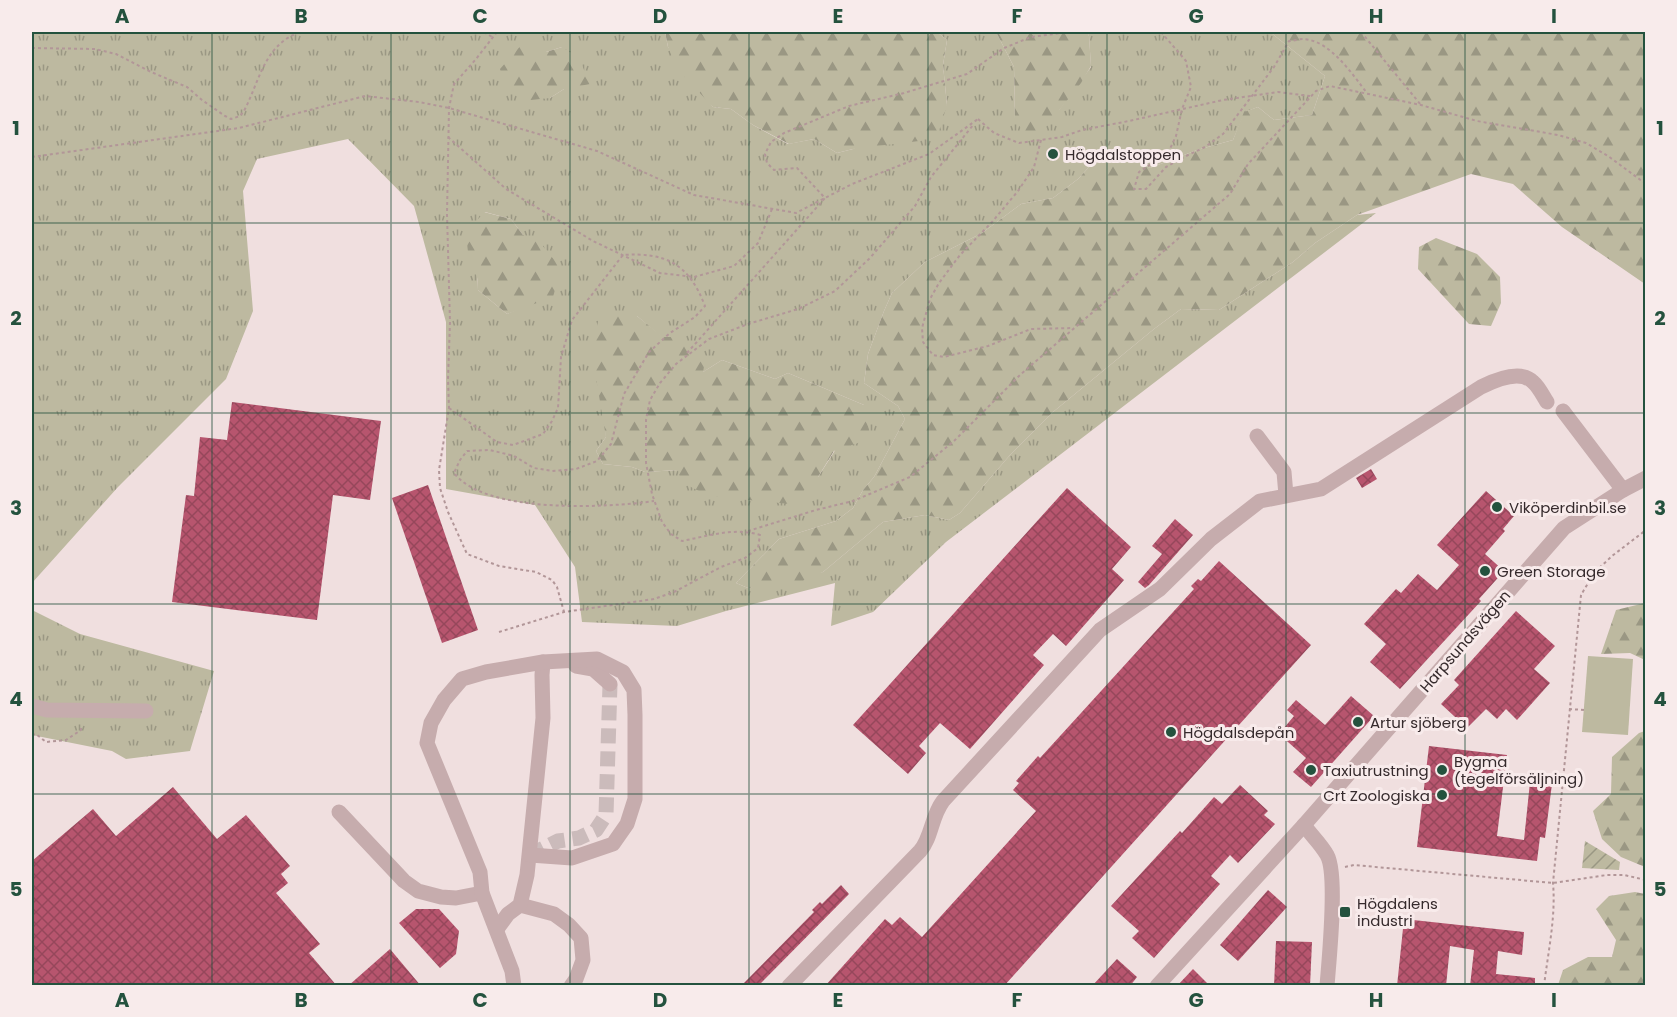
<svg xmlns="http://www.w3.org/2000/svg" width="1677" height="1017" font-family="Poppins,sans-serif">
	<defs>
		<pattern id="grass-tufts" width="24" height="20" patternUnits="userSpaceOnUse" patternTransform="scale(1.5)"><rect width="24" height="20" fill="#bdb9a0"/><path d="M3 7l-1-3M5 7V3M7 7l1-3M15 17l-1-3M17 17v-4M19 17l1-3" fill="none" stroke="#9a9783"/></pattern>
		<pattern id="forest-firs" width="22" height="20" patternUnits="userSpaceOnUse" patternTransform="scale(1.5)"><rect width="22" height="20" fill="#bdb9a0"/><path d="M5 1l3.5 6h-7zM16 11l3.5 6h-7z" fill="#9a9783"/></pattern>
		<pattern id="garden-furrows" width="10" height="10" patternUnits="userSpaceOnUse" patternTransform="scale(1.5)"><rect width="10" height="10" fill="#bdb9a0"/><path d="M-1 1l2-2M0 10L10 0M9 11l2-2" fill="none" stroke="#9a9783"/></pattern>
		<pattern id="building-cross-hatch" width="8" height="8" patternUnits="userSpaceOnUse" patternTransform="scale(1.5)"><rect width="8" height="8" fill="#b7556e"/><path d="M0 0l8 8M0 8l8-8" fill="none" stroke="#96475b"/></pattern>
	</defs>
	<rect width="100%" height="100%" fill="#f0dfdf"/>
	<g fill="url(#grass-tufts)" fill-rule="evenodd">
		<path d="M32,32H665L668,47L713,107L731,109L753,125L788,144L814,139L837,153L853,149L947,105L943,65L947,40L937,32H996L1014,67L1015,119L1059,110L1091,67L1089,36L1087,32H1270L1325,76L1312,115L1274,120L1258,107L1245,112L1233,140L1197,150L1150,168L1118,151L1102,153L1078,179L1053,198L1021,204L982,233L925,262L892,293L884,311L868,354L864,383L898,406L905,419L874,477L863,490L853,508L836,521L779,539L736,583L748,588L823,572L883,522L925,515L949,520L960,513L1010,455L1053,412L1154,329L1181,309L1219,310L1293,262L1315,243L1357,215L1376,213L946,542L873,612L831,626L835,583L726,611L677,626L582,622L575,567L535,505L446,489V322L414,206L348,139L257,159L243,191L253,311L226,379L118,487L32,583ZM562,47L564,89L550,98L546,52ZM485,212L511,219L523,235V307L507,314L478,290L476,223ZM599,316H637L703,372L722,360L775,379L788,373L864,405L818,477L678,470L645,472L632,467L603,464L596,451L606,437Z"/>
		<polygon points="32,610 80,634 214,671 190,751 126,759 112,751 32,735"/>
	</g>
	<g fill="url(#forest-firs)">
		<polygon points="665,32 937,32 947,40 943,65 947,105 939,131 919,141 853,149 837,153 814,139 789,144 753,125 731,109 713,107 680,72 668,47"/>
		<polygon points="996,32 1033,32 1035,34 1037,32 1087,32 1089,36 1091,66 1081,83 1041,133 1025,135 1015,119 1014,67"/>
		<polygon points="1270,32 1645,32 1645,284 1562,227 1513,184 1471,174 1357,215 1315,243 1293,262 1219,310 1181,309 1154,329 1053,412 1010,455 960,513 949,520 925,515 883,522 823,572 792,585 748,588 736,583 779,539 836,521 853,508 863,490 874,477 905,419 898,406 864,383 868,354 884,311 892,293 925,262 982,233 1021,204 1053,198 1078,179 1102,153 1118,151 1150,168 1197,150 1233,140 1244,112 1258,107 1274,120 1312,115 1325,76"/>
		<polygon points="524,42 546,52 562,47 579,58 590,84 564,89 550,98 521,101 503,81 500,69"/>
		<polygon points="484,212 511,219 523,235 537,239 561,268 553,297 507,314 478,290 478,280 468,252 466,234"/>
		<polygon points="1436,238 1477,254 1500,277 1501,303 1491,326 1469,324 1418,269 1419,247"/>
		<polygon points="599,316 637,316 663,337 675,337 706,356 703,372 722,360 775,379 788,373 864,405 870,439 834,451 818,477 790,504 709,496 681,482 678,470 645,472 632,467 603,464 596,451 606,437 596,378 595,339"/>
		<polygon points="1645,603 1645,660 1630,653 1601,654 1616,610"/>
		<polygon points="1645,731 1646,731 1645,867 1621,857 1602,839 1593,811 1611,794 1612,757 1639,733"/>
		<polygon points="1635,892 1645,894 1645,985 1558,985 1563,970 1588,957 1612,957 1616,940 1596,909 1609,896"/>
	</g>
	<polygon fill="#bdb9a0" points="1588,656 1633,659 1628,735 1582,732"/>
	<polygon fill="url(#garden-furrows)" points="1585,841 1620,862 1619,870 1582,868"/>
	<g fill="url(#building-cross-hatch)">
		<polygon points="232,402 381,421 370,500 333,495 317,620 172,602 186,495 194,496 200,437 227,440"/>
		<polygon points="1371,469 1377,479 1362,488 1356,478"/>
		<polygon points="428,485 478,630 442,643 392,498"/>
		<polygon points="1067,488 1131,547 1112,569 1124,580 1066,646 1053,634 1033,655 1044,665 970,749 940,723 919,746 926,753 908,774 853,725"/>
		<polygon points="1486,491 1514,516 1503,529 1505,531 1485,554 1504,571 1479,599 1481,601 1400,689 1370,662 1386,644 1364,624 1396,589 1401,593 1418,574 1437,590 1459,565 1437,545"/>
		<polygon points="1175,519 1193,535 1149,585 1145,588 1138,582 1162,554 1152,546"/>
		<polygon points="1219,561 1311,645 1004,986 825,986 885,919 892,925 900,917 922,937 1036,811 1013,790 1019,783 1016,781 1038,756 1040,758 1194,589 1191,586 1198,579 1201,581"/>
		<polygon points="1516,611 1555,646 1534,669 1550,683 1517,720 1506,709 1497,719 1486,709 1467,728 1441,704 1459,685 1454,680"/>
		<polygon points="1351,696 1374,716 1311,787 1293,772 1306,758 1279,734 1294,716 1287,710 1296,700 1325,725"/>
		<polygon points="1429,746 1507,755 1497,836 1524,840 1530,782 1552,784 1545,838 1540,837 1537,861 1417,847"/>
		<polygon points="1240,785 1268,811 1264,815 1275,824 1238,863 1230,855 1211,876 1220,884 1154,958 1132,938 1139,931 1111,906 1180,831 1182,833 1214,797 1222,804"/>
		<polygon points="173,787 217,839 246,815 290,866 281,874 288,883 276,893 320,944 309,953 337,986 32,986 32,861 93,809 116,836"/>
		<polygon points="841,885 849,894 758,986 741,986 814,912 812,910 820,902 822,904"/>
		<polygon points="1268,890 1287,907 1238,961 1220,945"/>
		<polygon points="416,909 439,909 459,931 456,954 440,968 399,923"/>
		<polygon points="1404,919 1524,932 1522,955 1498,951 1496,974 1535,978 1535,986 1470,986 1474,950 1450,946 1446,986 1397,986"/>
		<polygon points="1276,941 1312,942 1310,986 1274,986"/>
		<polygon points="390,949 421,986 348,986"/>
		<polygon points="1117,959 1137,977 1130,986 1092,986"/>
		<polygon points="1193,969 1210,986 1177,986"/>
	</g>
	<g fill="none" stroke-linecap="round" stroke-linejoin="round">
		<polyline stroke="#cbbbbb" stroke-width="15" stroke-dasharray="15 8" stroke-linecap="butt" points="530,855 558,841 579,838 596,830 606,815 610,684"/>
		<g stroke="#b29698" stroke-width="2" stroke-dasharray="3 3" stroke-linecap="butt">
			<polyline points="484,32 492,37"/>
			<polyline points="497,32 476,59 454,84 449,108 447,214 450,322 448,379 449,408 439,470 440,488 448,512 467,554 499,566 536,572 552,580 557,587 564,612"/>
			<path d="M1161,32L1186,61L1191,87L1182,109L1176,136L1168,153L1139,172L1134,189H1146L1166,167L1188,155L1205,147L1223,134L1274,67L1289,41C1294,41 1299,39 1303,39C1330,40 1352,74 1367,93"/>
			<polyline points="1361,32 1421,105"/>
			<path d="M32,48L95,49L116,54L151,72L187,87L202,100L225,116L231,119L240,116L244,111C260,80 264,45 300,32"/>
			<polyline points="978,119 994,133 1019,143 1062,137 1082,130 1129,121 1223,100 1278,92 1310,96"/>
			<polyline points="448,137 506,189 593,241 660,273 694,277 734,266 758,243 772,209"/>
			<polyline points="1041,140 1034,167 1018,191 992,222 960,255 939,283 930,299 922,328 923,342 933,355 944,357 988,346 1031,329 1073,328"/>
			<polyline points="32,157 239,128 365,96 419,102 449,108 597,151 694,195 796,213 852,184 929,154 978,119"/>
			<polyline points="687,353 825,198 797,168 774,170 767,163 765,154 771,142 784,133 849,106 904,93 967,74 1004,48 1031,37 1069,32"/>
			<path d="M449,408L497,442L513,445L543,434L552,421L558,408L561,357L572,320L623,255C666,252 689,264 705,306L695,317L670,333L649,352L624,394L611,444L597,461L576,469L552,471L534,468L514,456L490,450L467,451L460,460L454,473C485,514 607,508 654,501"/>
			<polyline points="748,531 816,510 853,501 910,477 954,441 1021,374 1230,194 1248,164 1316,91 1330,86 1421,105 1477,121 1558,135 1586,143 1608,156 1646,184"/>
			<path d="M499,632L564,612L654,599L674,592L721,567L745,558L758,548L760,535C734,527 708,536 682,541L671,534L662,522L652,494L646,463V420L650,400L660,383L676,364L709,339L748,324L798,309L835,291L870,258L915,206L931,177L974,124"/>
			<polyline points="1569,709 1584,710"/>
			<polyline points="32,735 36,734 46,742 66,740 81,730 81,725"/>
			<polyline points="1345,867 1354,865 1553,883 1607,875 1624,875 1646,880"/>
			<path d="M1544,986C1548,952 1556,917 1553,883L1581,595L1594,573L1612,556L1646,530"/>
		</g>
		<g stroke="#c6acad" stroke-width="15">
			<polyline points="1563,411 1623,490"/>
			<polyline points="1257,436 1284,472 1286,495"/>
			<polyline points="576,666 593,669 610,684"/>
			<polyline points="32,706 47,710 146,711"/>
			<polyline points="339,812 404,881 418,891 441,897 456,898 482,893"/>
			<path d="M1304,825C1311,835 1321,844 1327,855C1338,874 1329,959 1327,986"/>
			<polyline points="520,905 554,914 569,925 581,938 583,960 576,979 571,986"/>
			<polyline points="497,929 508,914 520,905 527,875 543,718 542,675 543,662"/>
			<polyline points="514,986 512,971 482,893 480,872 427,743 431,723 444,700 462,679 486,672 543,662 597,659 623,672 634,690 635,715 635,799 627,824 613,844 572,858 530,855"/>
			<path d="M789,986L920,851C932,837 931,817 943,801L1100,630L1160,589L1211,539L1260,501L1321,489L1481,387C1495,380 1520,369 1533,382C1539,387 1543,396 1547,402"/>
			<polyline points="1157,986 1304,825 1564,528 1623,490 1646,478"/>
		</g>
	</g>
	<path fill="none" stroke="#24523e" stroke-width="1.5" stroke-opacity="0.55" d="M212,32V986M391,32V986M570,32V986M749,32V986M928,32V986M1107,32V986M1286,32V986M1465,32V986M32,223H1646M32,413H1646M32,604H1646M32,794H1646"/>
	<g fill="#24523e" stroke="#f8ebeb" stroke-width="2">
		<circle cx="1053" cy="154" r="6"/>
		<circle cx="1497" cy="507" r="6"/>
		<circle cx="1485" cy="571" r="6"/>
		<circle cx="1358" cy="722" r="6"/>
		<circle cx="1171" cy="732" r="6"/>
		<circle cx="1311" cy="770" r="6"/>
		<circle cx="1442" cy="770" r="6"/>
		<circle cx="1442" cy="795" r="6"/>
		<rect x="1339" y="906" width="12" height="12" rx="3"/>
	</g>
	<g text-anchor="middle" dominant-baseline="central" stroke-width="6" stroke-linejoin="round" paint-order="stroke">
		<g font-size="15" fill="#352a2c" stroke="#f8ebeb" text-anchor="start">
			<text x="1065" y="154">Högdalstoppen</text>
			<text x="1509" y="507">Viköperdinbil.se</text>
			<text x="1497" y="571">Green Storage</text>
			<text x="1370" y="722">Artur sjöberg</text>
			<text x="1183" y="732">Högdalsdepån</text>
			<text x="1454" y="761">Bygma<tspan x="1454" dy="17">(tegelförsäljning)</tspan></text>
			<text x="1323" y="770">Taxiutrustning</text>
			<text x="1430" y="795" text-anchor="end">Crt Zoologiska</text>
			<text x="1357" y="903">Högdalens<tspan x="1357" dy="17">industri</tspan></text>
		</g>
		<g font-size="15" fill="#352a2c" stroke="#f8ebeb">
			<text transform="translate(1465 641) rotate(-49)">Harpsundsvägen</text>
		</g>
	</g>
	<rect width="1677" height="1017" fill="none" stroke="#f8ebeb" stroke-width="66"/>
	<rect x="33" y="33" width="1611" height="951" fill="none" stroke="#24523e" stroke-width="2"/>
	<g font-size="20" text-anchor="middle" font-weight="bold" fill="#24523e">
		<text x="122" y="23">A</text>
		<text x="301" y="23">B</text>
		<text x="480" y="23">C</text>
		<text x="660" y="23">D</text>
		<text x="838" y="23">E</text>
		<text x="1017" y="23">F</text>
		<text x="1196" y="23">G</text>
		<text x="1376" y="23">H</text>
		<text x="1554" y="23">I</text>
		<text x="16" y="135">1</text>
		<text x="1660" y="135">1</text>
		<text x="16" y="325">2</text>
		<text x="1660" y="325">2</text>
		<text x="16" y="515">3</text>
		<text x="1660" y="515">3</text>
		<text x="16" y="706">4</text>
		<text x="1660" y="706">4</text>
		<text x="16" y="896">5</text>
		<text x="1660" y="896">5</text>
		<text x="122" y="1007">A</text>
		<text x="301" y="1007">B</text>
		<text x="480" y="1007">C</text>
		<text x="660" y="1007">D</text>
		<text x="838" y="1007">E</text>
		<text x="1017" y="1007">F</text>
		<text x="1196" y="1007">G</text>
		<text x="1376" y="1007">H</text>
		<text x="1554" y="1007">I</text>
	</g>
</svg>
